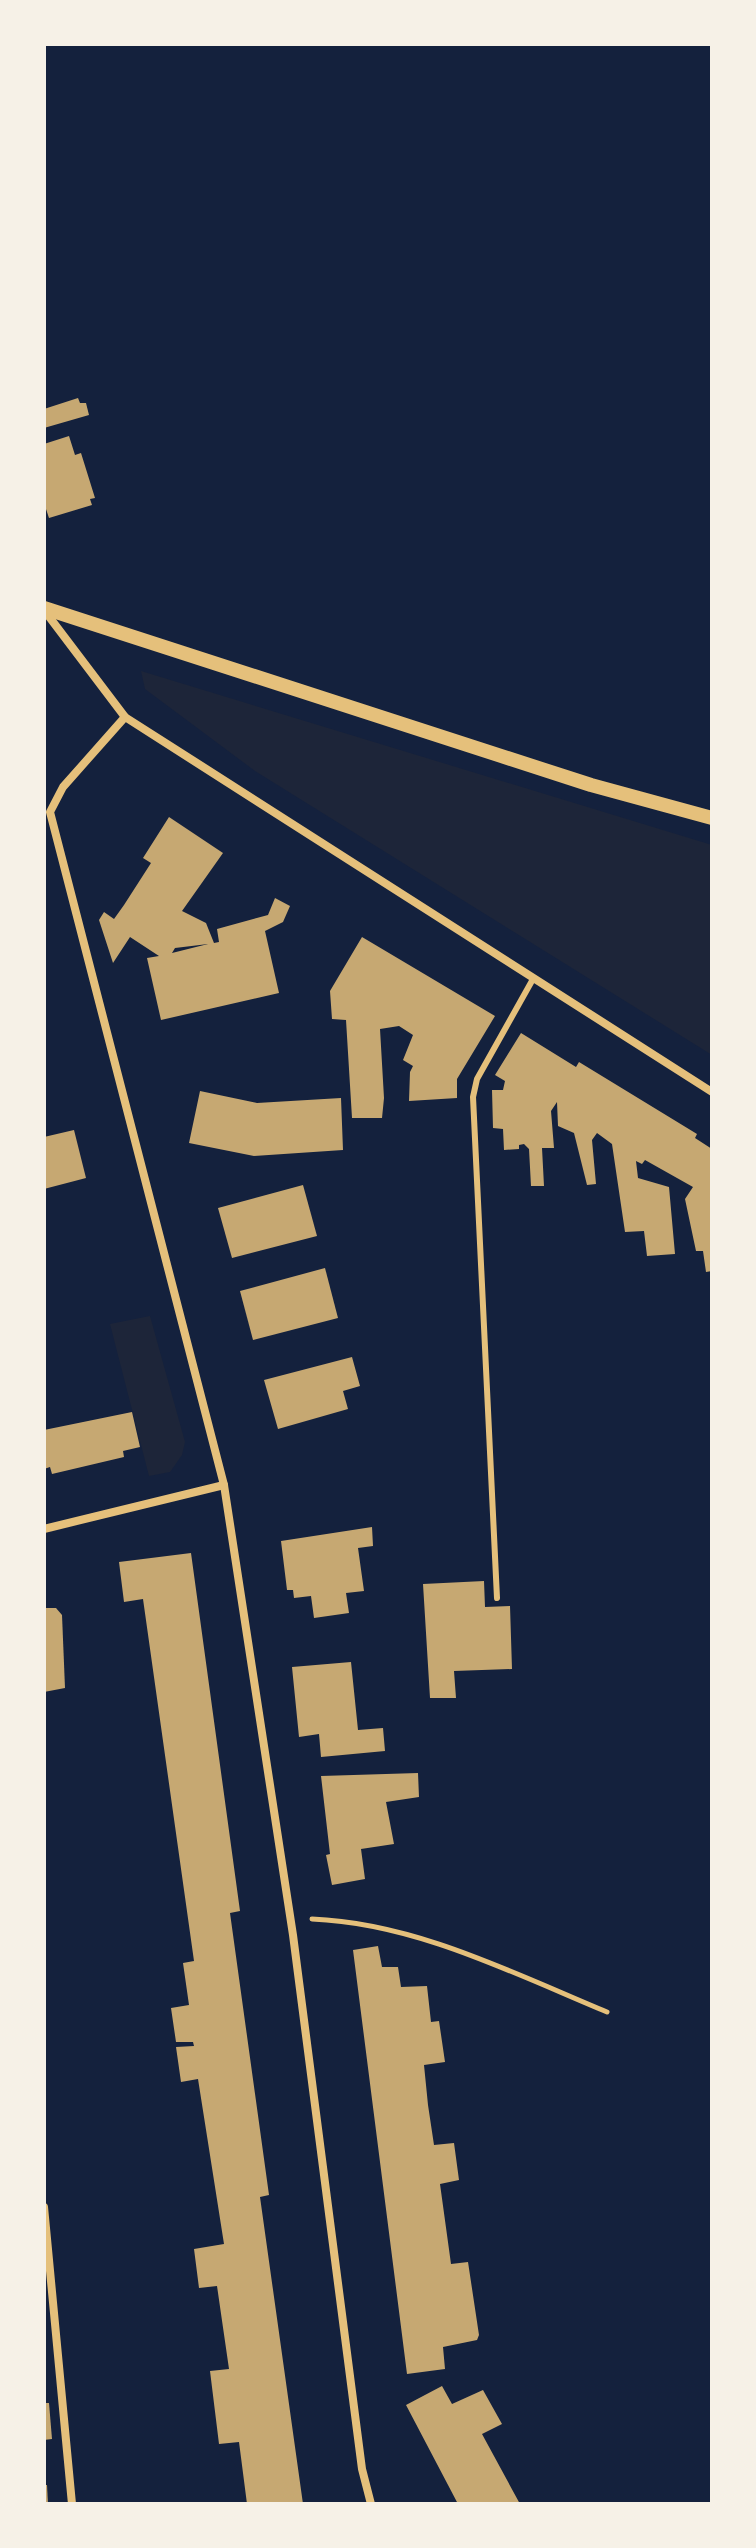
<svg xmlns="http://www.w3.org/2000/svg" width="756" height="2548" font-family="'Golos Text',sans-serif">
	<rect width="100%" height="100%" fill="#14213d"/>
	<g fill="#1d2539">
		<polygon points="141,671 712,845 712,1055 255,771 145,689"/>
		<polygon points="150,1316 185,1442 182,1455 170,1472 149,1476 110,1324"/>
	</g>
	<g fill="#c6a872" fill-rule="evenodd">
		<polygon points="78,398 80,403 86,403 89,415 44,428 44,409"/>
		<polygon points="69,436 75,455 81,453 95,498 90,499 92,505 49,518 44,503 44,444"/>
		<path d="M169,817L223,853L182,911L206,923L214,943L219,942L217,929L268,915L275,898L290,906L283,922L265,931L279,993L161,1020L147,958L159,956L130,937L113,963L99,920L104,912L114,919L124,905L151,863L143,858ZM208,944L172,953L175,948Z"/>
		<polygon points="362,937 495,1016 457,1079 457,1098 409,1101 410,1072 413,1066 403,1060 413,1035 399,1026 380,1029 384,1098 382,1118 352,1118 346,1020 332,1019 330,991"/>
		<polygon points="521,1033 576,1067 579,1062 697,1134 695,1138 712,1149 712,1271 706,1272 703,1251 696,1251 685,1199 693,1187 645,1160 642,1164 636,1161 638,1178 669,1187 675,1254 647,1256 644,1231 625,1232 612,1144 597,1133 592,1140 596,1184 587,1185 574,1133 558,1126 557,1102 551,1111 554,1148 542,1148 544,1186 531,1186 529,1149 524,1144 519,1145 519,1149 504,1150 503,1129 493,1128 492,1090 503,1090 505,1081 495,1075"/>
		<polygon points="200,1091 257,1103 341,1098 343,1150 254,1156 189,1143"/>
		<polygon points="74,1130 86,1178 44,1189 44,1137"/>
		<polygon points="303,1185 317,1236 232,1258 218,1208"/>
		<polygon points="325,1268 338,1318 253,1340 240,1291"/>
		<polygon points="352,1357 360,1386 343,1391 348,1409 278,1429 264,1380"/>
		<polygon points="132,1412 140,1447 123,1451 124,1457 52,1474 50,1467 44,1469 44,1430"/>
		<polygon points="372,1527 373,1546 358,1548 364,1591 346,1593 349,1613 314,1618 311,1596 294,1598 293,1590 287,1590 281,1541"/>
		<polygon points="191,1553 240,1911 230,1913 269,2195 260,2197 303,2504 247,2504 239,2442 219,2444 210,2371 229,2369 217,2286 199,2288 194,2249 224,2244 198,2079 181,2082 176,2047 194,2046 193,2042 176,2042 171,2008 189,2005 183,1963 194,1961 143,1599 124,1602 119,1562"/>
		<polygon points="484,1581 485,1607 510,1606 512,1669 454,1671 456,1698 430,1698 423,1584"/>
		<polygon points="44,1608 56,1608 62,1615 65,1688 44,1692"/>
		<polygon points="351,1662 358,1730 383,1728 385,1751 321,1757 319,1734 299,1737 292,1667"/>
		<polygon points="418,1773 419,1797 386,1802 394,1844 361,1849 365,1879 332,1885 326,1855 330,1854 321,1776"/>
		<polygon points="378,1946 382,1967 398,1967 401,1987 427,1986 431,2022 439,2021 445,2062 424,2065 428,2105 434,2145 454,2143 459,2180 440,2184 451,2264 468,2262 479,2335 477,2340 443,2347 445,2369 407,2374 353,1950"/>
		<polygon points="442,2386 452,2404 483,2390 502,2424 482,2434 520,2504 458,2504 406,2405"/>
		<polygon points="44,2403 49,2403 52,2439 44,2440"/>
		<polygon points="44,2485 47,2485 48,2504 44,2504"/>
	</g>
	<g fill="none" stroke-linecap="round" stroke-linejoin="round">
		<path stroke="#e5c07b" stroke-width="5" d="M312,1919C415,1923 513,1973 607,2012"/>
		<polyline stroke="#e5c07b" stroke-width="6" points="497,1598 473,1097 477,1079 533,979"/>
		<g stroke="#e5c07b" stroke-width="8">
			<polyline points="44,610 125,717 712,1092"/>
			<polyline points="125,717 63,787 50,812 224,1485 293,1935 362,2469 371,2504"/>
			<polyline points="44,1529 224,1485"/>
			<polyline points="44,2207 72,2504"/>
		</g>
		<polyline stroke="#e5c07b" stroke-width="14" points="44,608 591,785 712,818"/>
	</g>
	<rect width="756" height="2548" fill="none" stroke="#f6f1e7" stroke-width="92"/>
</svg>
